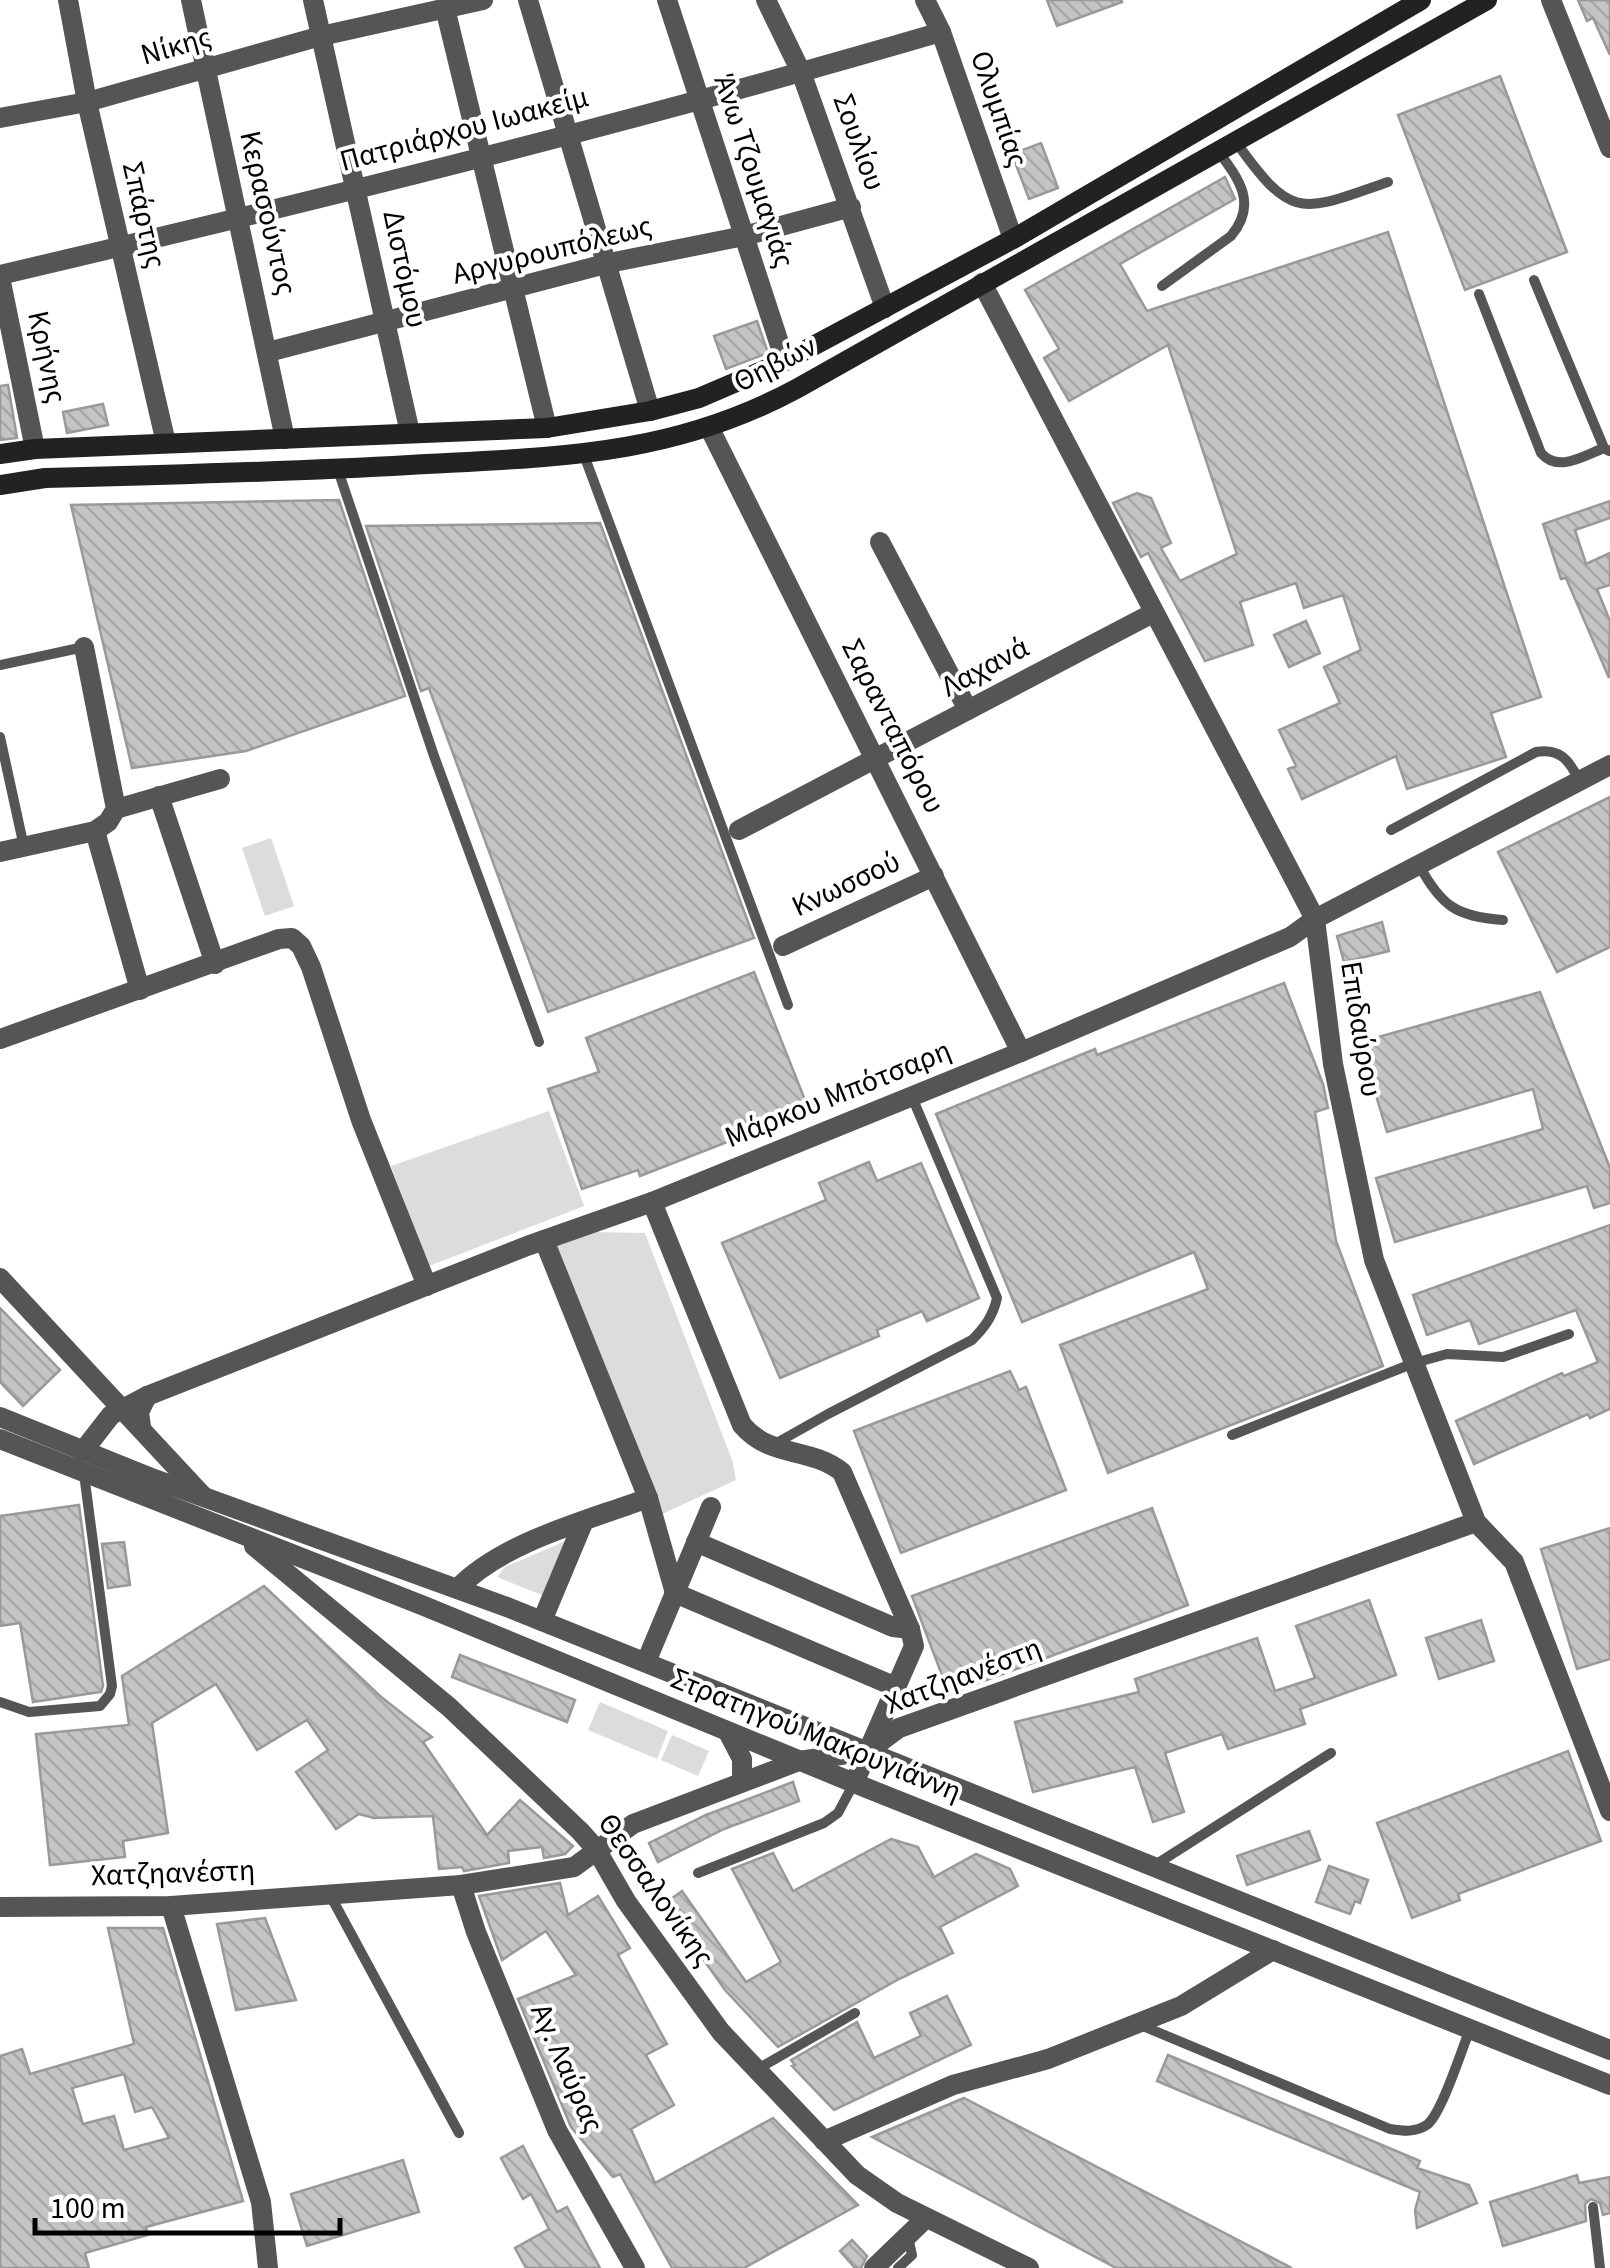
<svg xmlns="http://www.w3.org/2000/svg" width="1610" height="2268" font-family="'Source Sans 3',sans-serif">
	<defs>
		<pattern id="building-back-hatch" width="6" height="6" patternUnits="userSpaceOnUse" patternTransform="scale(2.5)"><rect width="6" height="6" fill="#c4c4c4"/><path d="M-1 5l2 2M0 0l6 6M5-1l2 2" fill="none" stroke="#a7a7a7"/></pattern>
	</defs>
	<rect width="100%" height="100%" fill="#fff"/>
	<g fill="#dcdcdc">
		<polygon points="271,838 294,906 265,916 242,848"/>
		<polygon points="549,1111 584,1206 429,1266 391,1166"/>
		<polygon points="593,1232 645,1233 732,1460 736,1480 660,1515 553,1248"/>
		<polygon points="568,1540 552,1599 497,1577 505,1567"/>
		<polygon points="600,1702 668,1731 657,1759 588,1730"/>
		<polygon points="672,1735 709,1751 698,1776 661,1760"/>
	</g>
	<g fill="url(#building-back-hatch)" stroke="#999" stroke-width="2.5" fill-rule="evenodd">
		<polygon points="1047,0 1121,0 1122,2 1057,26"/>
		<polygon points="1578,0 1610,0 1610,55 1593,18 1587,21"/>
		<polygon points="1500,76 1567,252 1465,290 1398,115"/>
		<polygon points="1041,143 1058,188 1029,199 1012,154"/>
		<polygon points="1225,177 1235,199 1120,264 1147,311 1388,232 1541,697 1491,713 1506,757 1407,789 1396,756 1302,799 1288,769 1296,766 1279,730 1340,703 1324,667 1361,650 1343,595 1304,608 1296,583 1240,602 1253,645 1205,661 1148,553 1141,557 1113,503 1137,493 1151,498 1171,543 1161,548 1180,581 1237,554 1168,345 1069,401 1044,358 1059,349 1025,290"/>
		<polygon points="757,321 768,353 726,369 714,336"/>
		<polygon points="8,385 17,438 0,440 0,386"/>
		<polygon points="103,404 108,425 67,433 63,412"/>
		<polygon points="339,500 405,696 246,751 132,768 71,505"/>
		<polygon points="1610,501 1610,518 1575,530 1586,564 1610,553 1610,585 1597,589 1610,621 1609,678 1566,578 1561,579 1543,524"/>
		<polygon points="600,523 754,938 548,1012 429,688 421,691 366,526"/>
		<polygon points="1306,621 1320,653 1289,667 1274,635"/>
		<polygon points="1610,797 1610,947 1557,972 1498,852"/>
		<polygon points="1382,922 1389,951 1344,962 1337,936"/>
		<polygon points="754,972 809,1110 640,1176 638,1170 582,1189 548,1089 599,1072 586,1038"/>
		<polygon points="1284,983 1323,1084 1328,1108 1315,1112 1336,1241 1383,1366 1108,1473 1060,1345 1208,1289 1194,1252 1022,1322 936,1114 1095,1049 1097,1055"/>
		<polygon points="1540,992 1610,1168 1610,1203 1594,1208 1587,1186 1395,1242 1376,1178 1543,1129 1533,1089 1387,1132 1360,1042"/>
		<polygon points="869,1162 877,1181 921,1163 979,1298 927,1321 922,1311 877,1330 879,1336 780,1378 722,1243 826,1200 819,1183"/>
		<polygon points="1610,1225 1610,1409 1590,1418 1588,1414 1474,1464 1456,1421 1562,1373 1564,1376 1598,1362 1576,1310 1479,1344 1470,1320 1427,1335 1413,1295"/>
		<polygon points="0,1308 60,1370 23,1406 0,1382"/>
		<polygon points="1010,1371 1019,1390 1026,1387 1066,1490 901,1553 854,1431"/>
		<polygon points="79,1505 103,1686 101,1692 33,1702 20,1623 0,1626 0,1516"/>
		<polygon points="1152,1508 1188,1605 949,1694 912,1596"/>
		<polygon points="1610,1528 1610,1659 1577,1669 1541,1549"/>
		<polygon points="124,1542 130,1585 108,1588 102,1544"/>
		<polygon points="264,1586 380,1696 432,1737 423,1742 487,1835 520,1800 573,1846 565,1854 544,1858 542,1847 508,1851 509,1863 464,1871 462,1867 439,1869 433,1816 374,1818 359,1814 336,1829 296,1772 328,1750 307,1720 257,1750 216,1684 152,1723 168,1833 123,1841 125,1857 50,1865 36,1734 129,1725 122,1676"/>
		<polygon points="1369,1600 1396,1675 1300,1709 1305,1724 1228,1749 1222,1734 1165,1753 1184,1812 1153,1822 1135,1767 1033,1792 1015,1722 1139,1692 1135,1679 1257,1638 1275,1691 1315,1678 1296,1626"/>
		<polygon points="1481,1620 1494,1661 1439,1679 1426,1638"/>
		<polygon points="460,1655 575,1700 567,1722 452,1677"/>
		<polygon points="1568,1751 1601,1841 1458,1894 1460,1900 1412,1918 1377,1823"/>
		<polygon points="793,1782 799,1801 724,1829 658,1862 649,1843 706,1815"/>
		<polygon points="1309,1831 1320,1860 1247,1885 1237,1856"/>
		<polygon points="891,1839 918,1847 934,1877 976,1854 1010,1869 1018,1886 940,1927 953,1953 899,1979 778,2047 725,1990 664,1904 682,1891 746,1982 781,1962 732,1869 773,1853 793,1891"/>
		<polygon points="1329,1866 1368,1880 1360,1903 1355,1901 1350,1914 1316,1902"/>
		<polygon points="560,1883 568,1915 598,1896 630,1948 618,1955 667,2044 646,2055 674,2105 631,2129 655,2183 773,2118 858,2205 744,2268 672,2268 620,2174 613,2177 571,2127 518,1999 576,1975 546,1931 502,1960 479,1896"/>
		<polygon points="265,1918 296,2000 236,2010 217,1924"/>
		<path d="M108,1928H163L243,2201L146,2227L148,2235L85,2253L89,2268H0V2056L22,2049L30,2074L134,2044ZM124,2074L135,2112L152,2107L169,2138L124,2150L114,2116L83,2124L72,2088Z"/>
		<polygon points="947,1996 971,2045 834,2110 792,2066 795,2065 791,2060 857,2022 874,2058 921,2036 910,2013"/>
		<polygon points="1168,2055 1420,2161 1417,2168 1469,2185 1477,2203 1417,2228 1415,2210 1420,2192 1157,2081"/>
		<polygon points="964,2098 1292,2268 1116,2268 872,2137"/>
		<polygon points="523,2146 557,2212 567,2207 600,2268 526,2268 515,2248 549,2229 531,2194 523,2199 501,2158"/>
		<polygon points="403,2160 419,2212 307,2246 291,2194"/>
		<polygon points="1577,2175 1579,2183 1610,2177 1610,2213 1603,2215 1600,2203 1591,2199 1585,2204 1586,2221 1503,2246 1490,2202"/>
		<polygon points="852,2240 867,2256 861,2268 855,2268 840,2251"/>
	</g>
	<g fill="none" stroke-linecap="round" stroke-linejoin="round">
		<g stroke="#555" stroke-width="10">
			<path d="M1236,142C1293,222 1301,212 1388,182"/>
			<polyline points="1534,280 1604,448 1609,451"/>
			<path d="M1162,286L1231,236C1258,204 1239,179 1218,151"/>
			<path d="M1479,294L1541,453C1558,473 1583,456 1604,448"/>
			<polyline points="584,455 788,1005"/>
			<polyline points="338,470 434,756 539,1042"/>
			<polyline points="0,665 84,647"/>
			<polyline points="0,737 24,847"/>
			<path d="M1391,830L1536,752C1560,748 1569,760 1579,780"/>
			<path d="M1419,865C1441,906 1457,917 1503,920"/>
			<polyline points="1232,1435 1414,1363 1447,1354 1503,1357 1569,1334"/>
			<path d="M773,1445L828,1414L972,1340C985,1327 993,1316 997,1298L912,1097"/>
			<polyline points="0,1702 29,1712 100,1706 110,1694 112,1686 84,1474"/>
			<polyline points="1155,1865 1331,1753"/>
			<polyline points="698,1873 824,1823 838,1813 854,1783"/>
			<polyline points="330,1895 459,2133"/>
			<path d="M1138,2024L1390,2129C1403,2131 1416,2133 1428,2124C1442,2112 1462,2049 1470,2029"/>
			<polyline points="756,2070 855,2013"/>
			<polyline points="1593,2207 1600,2268"/>
			<polyline points="898,2268 912,2255 908,2237"/>
		</g>
		<g stroke="#555" stroke-width="20">
			<polyline points="68,0 87,102 166,443"/>
			<polyline points="191,0 285,439"/>
			<polyline points="313,0 410,433"/>
			<polyline points="528,0 650,411"/>
			<polyline points="667,0 785,361"/>
			<polyline points="766,0 801,72 885,308"/>
			<polyline points="925,0 941,32 1013,239"/>
			<polyline points="445,8 547,428"/>
			<polyline points="0,118 87,102 321,36 483,0"/>
			<path d="M0,275C315,201 630,123 941,32"/>
			<polyline points="0,277 35,449"/>
			<polyline points="982,283 1315,919 1333,1064 1374,1260 1476,1522 1514,1562 1610,1811"/>
			<polyline points="268,352 609,263 744,236 851,207"/>
			<polyline points="709,427 1021,1052"/>
			<polyline points="880,542 968,710"/>
			<polyline points="159,796 215,964"/>
			<polyline points="116,809 220,779"/>
			<polyline points="739,830 1153,613"/>
			<polyline points="95,831 140,990"/>
			<polyline points="0,852 95,831 108,822 116,809 84,647"/>
			<polyline points="783,946 934,876"/>
			<polyline points="0,1039 279,939 292,938 301,946 311,967 361,1120 427,1286"/>
			<path d="M652,1202L742,1425C771,1459 809,1446 842,1472L910,1629L914,1646L854,1783"/>
			<polyline points="544,1240 648,1498 675,1593 896,1687"/>
			<polyline points="83,1451 111,1415 147,1396 527,1246 652,1202 1021,1052 1290,937 1315,919 1610,765"/>
			<polyline points="696,1542 893,1627 910,1629"/>
			<path d="M458,1588C504,1541 587,1521 648,1498"/>
			<polyline points="542,1621 583,1523"/>
			<polyline points="646,1662 711,1507"/>
			<polyline points="461,1885 476,1932 557,2130 635,2268"/>
			<polyline points="171,1906 261,2202 268,2268"/>
			<polyline points="0,1907 171,1906 461,1885 574,1867 633,1824 799,1761 868,1751 899,1728 1476,1522"/>
			<polyline points="824,2141 953,2085 1048,2059 1181,2006 1273,1950"/>
			<polyline points="874,2268 926,2218"/>
		</g>
		<g stroke="#555" stroke-width="20">
			<polyline points="1551,0 1610,148"/>
			<polyline points="0,1278 203,1496"/>
			<polyline points="0,1417 154,1479 507,1607 1610,2050"/>
			<polyline points="141,1427 139,1412 147,1396"/>
			<polyline points="0,1439 424,1606 854,1783 1610,2085"/>
			<polyline points="254,1546 449,1707 580,1831 596,1849 626,1901 721,2032 857,2175 897,2203 1029,2268"/>
			<polyline points="728,1732 742,1759 742,1782"/>
		</g>
		<g stroke="#222" stroke-width="20">
			<polyline points="0,454 35,449 547,428 650,411 699,398 785,361 1013,239 1421,0"/>
			<path d="M0,485L45,478C167,475 288,472 409,465C550,457 669,458 798,388L1487,0"/>
		</g>
	</g>
	<g text-anchor="middle" dominant-baseline="central" stroke-width="8" stroke-linejoin="round" paint-order="stroke">
		<g font-size="30" fill="#000" stroke="#fff">
			<text transform="translate(176 46) rotate(-16)">Νίκης</text>
			<text transform="translate(999 109) rotate(71)">Ολυμπίας</text>
			<text transform="translate(464 129) rotate(-15)">Πατριάρχου Ιωακείμ</text>
			<text transform="translate(859 142) rotate(70)">Σουλίου</text>
			<text transform="translate(754 171) rotate(72)">Άνω Τζουμαγιάς</text>
			<text transform="translate(268 213) rotate(77)">Κερασούντος</text>
			<text transform="translate(144 215) rotate(77)">Σπάρτης</text>
			<text transform="translate(552 250) rotate(-14)">Αργυρουπόλεως</text>
			<text transform="translate(405 269) rotate(78)">Διστόμου</text>
			<text transform="translate(47 357) rotate(78)">Κρήνης</text>
			<text transform="translate(775 364) rotate(-27)">Θηβών</text>
			<text transform="translate(985 667) rotate(-28)">Λαχανά</text>
			<text transform="translate(893 726) rotate(63)">Σαρανταπόρου</text>
			<text transform="translate(846 884) rotate(-25)">Κνωσσού</text>
			<text transform="translate(1361 1029) rotate(81)">Επιδαύρου</text>
			<text transform="translate(838 1094) rotate(-22)">Μάρκου Μπότσαρη</text>
			<text transform="translate(963 1676) rotate(-21)">Χατζηανέστη</text>
			<text transform="translate(816 1735) rotate(22)">Στρατηγού Μακρυγιάννη</text>
			<text transform="translate(173 1873) rotate(-2)">Χατζηανέστη</text>
			<text transform="translate(656 1890) rotate(55)">Θεσσαλονίκης</text>
			<text transform="translate(567 2068) rotate(66)">Αγ. Λαύρας</text>
		</g>
	</g>
	<path d="M35 2218v15h305v-15" fill="none" stroke="#000000" stroke-width="5"/>
	<text x="50" y="2218" font-size="30" fill="#000000" stroke="#ffffff" stroke-width="8" paint-order="stroke">100 m</text>
</svg>
